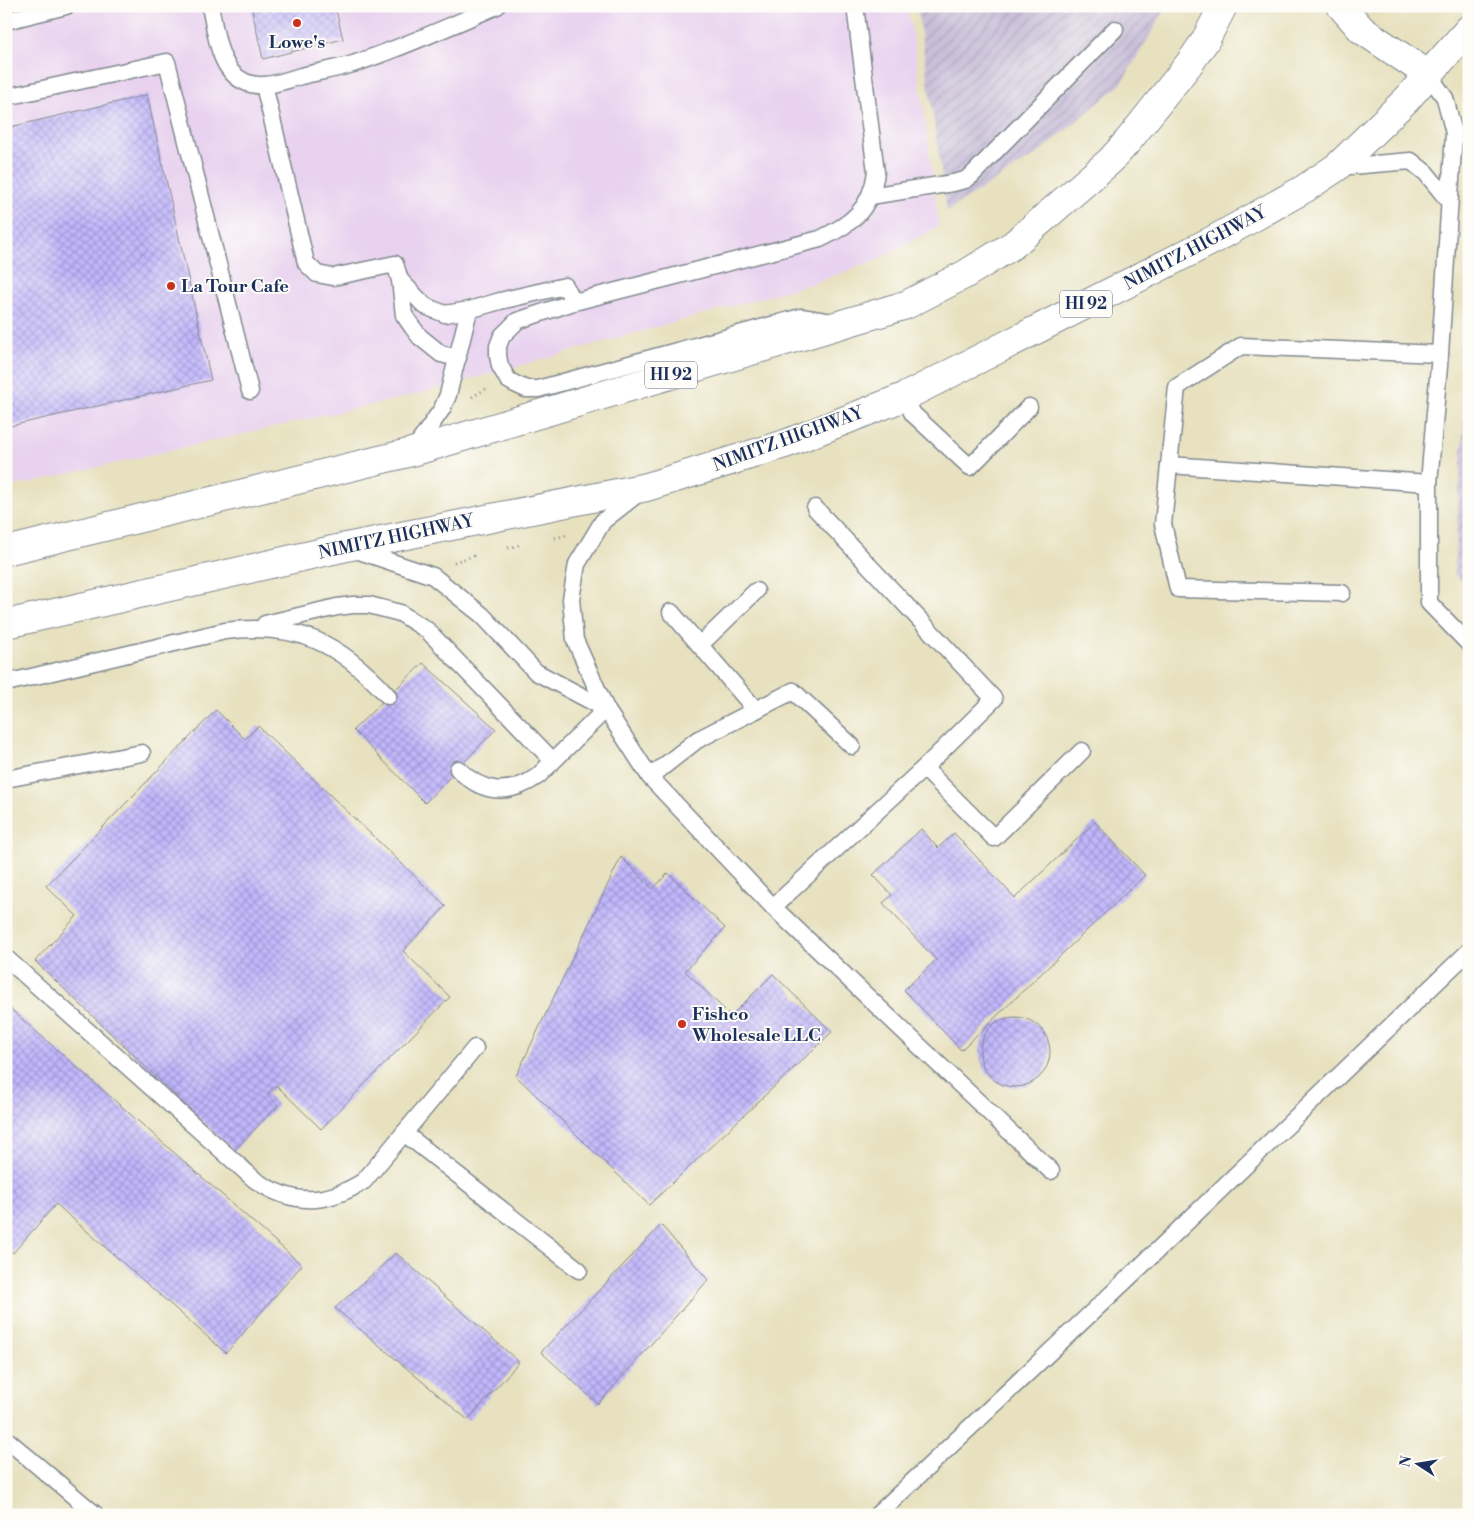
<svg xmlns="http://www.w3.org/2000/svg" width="1475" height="1521" font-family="'Libre Bodoni',serif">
	<defs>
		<pattern id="industrial-furrows" width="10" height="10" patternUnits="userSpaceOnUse" patternTransform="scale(1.25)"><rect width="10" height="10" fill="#c9bfd8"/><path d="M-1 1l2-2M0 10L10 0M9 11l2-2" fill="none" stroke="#aca4bc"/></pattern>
		<pattern id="building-cross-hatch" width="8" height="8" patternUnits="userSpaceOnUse" patternTransform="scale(1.25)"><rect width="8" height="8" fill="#c2b7fc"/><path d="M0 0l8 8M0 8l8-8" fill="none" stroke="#9d95cf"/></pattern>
	</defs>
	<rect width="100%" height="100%" fill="#fdfcf7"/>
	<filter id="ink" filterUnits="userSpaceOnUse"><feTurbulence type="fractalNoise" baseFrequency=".02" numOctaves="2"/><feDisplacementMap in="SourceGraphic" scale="10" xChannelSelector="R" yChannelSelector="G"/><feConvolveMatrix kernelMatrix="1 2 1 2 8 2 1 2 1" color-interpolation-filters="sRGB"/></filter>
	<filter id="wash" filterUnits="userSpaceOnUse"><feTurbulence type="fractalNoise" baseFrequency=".0096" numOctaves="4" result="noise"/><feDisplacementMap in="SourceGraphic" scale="20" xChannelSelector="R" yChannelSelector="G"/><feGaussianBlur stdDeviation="1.12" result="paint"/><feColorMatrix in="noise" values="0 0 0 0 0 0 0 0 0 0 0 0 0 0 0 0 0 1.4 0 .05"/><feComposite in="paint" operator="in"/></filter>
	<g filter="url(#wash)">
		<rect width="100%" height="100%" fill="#e7e1bf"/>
		<polygon fill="#e8d2ef" points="6,6 908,6 926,126 939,226 877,260 814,283 418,394 6,488"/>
		<g fill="url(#industrial-furrows)">
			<polygon points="917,6 1167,6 1121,84 1040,152 947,211"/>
			<polygon points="1469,337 1469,588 1454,573"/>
		</g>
		<g id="blocks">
			<g fill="url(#building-cross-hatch)">
				<polygon points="251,6 335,6 343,39 263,59"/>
				<polygon points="147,95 211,380 6,427 6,128"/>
				<polygon points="423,663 496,729 425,803 353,730"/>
				<polygon points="216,710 245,739 258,726 446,906 403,951 450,997 321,1129 276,1085 267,1094 278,1105 234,1151 35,961 77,916 46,886"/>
				<polygon points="1095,822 1145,875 961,1050 904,990 936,960 883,903 892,895 873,875 921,829 938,848 954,833 1015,898"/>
				<polygon points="621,857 653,889 668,873 725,928 685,971 731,1016 773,974 832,1032 649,1205 516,1076"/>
				<polygon points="6,1005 302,1265 226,1353 56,1204 13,1253 6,1247"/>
				<circle cx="1015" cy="1052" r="35"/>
				<polygon points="661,1225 708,1280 598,1404 541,1352"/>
				<polygon points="396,1253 519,1362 468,1420 335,1308"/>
			</g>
		</g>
	</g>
	<g filter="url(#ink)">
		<use href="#blocks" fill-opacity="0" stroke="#81888e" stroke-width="1"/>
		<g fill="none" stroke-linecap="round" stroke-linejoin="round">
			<g stroke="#81888e" stroke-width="19">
				<g id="lane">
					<path d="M210,6C216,32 218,70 245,82C262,90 284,81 301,76C318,72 336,69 353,64C402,48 450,26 497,6"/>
					<polyline points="6,21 66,6"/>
					<polyline points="1429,75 1445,98 1454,133 1440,354 1429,483 1429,603 1469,644"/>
					<polyline points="264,85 306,263 317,274 333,277 395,264 400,280 404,315 413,328 420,337 441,354 458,358"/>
					<polyline points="6,97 167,62 250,391"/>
					<polyline points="1338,167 1411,161 1426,173 1448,200"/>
					<polyline points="870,196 953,183 965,180 971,176 1115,29"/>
					<polyline points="400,280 425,306 445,314 469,310 500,301 565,286 574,302"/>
					<path d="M832,322L801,317L538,389H526L515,384L508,380L500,366L498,356V346L502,336L517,321L574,302L820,239C852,224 871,209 876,172L855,6"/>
					<polyline points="904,397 913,414 970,467 1029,407"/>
					<polyline points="413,451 442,409 448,395 469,310"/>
					<polyline points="1169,465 1429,483"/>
					<polyline points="640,492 603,521 577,564 571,599 575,640 606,709 650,777 773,907 1051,1171"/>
					<polyline points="353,549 433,576 482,615 536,672 606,709"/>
					<polyline points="1342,593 1178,589 1163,524 1177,387 1241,346 1440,354"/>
					<polyline points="671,612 756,710"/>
					<polyline points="265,624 337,607 353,605 369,605 400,613 427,630 553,761"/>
					<polyline points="700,645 756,591"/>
					<path d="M6,683L225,631C298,622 340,643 388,696"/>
					<polyline points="924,768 994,838 1082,751"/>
					<path d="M458,769C483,794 509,796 538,776L606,709"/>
					<polyline points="650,777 697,740 793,691 852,746"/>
					<polyline points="6,779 142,753"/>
					<polyline points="773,907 924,768 994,699 815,508"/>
					<path d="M6,958L255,1180C293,1206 326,1205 364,1181L475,1048"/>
					<polyline points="404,1133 579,1270"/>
					<polyline points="6,1439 96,1515"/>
					<polyline points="877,1515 1140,1267 1469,951"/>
				</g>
			</g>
			<g stroke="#81888e" stroke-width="30">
				<g id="primary">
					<polyline points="1341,6 1362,30 1429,75"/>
					<polyline points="6,551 412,452 906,305 964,275 1013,245 1110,161 1128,141 1189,64 1205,41 1223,6"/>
					<polyline points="6,624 346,547 647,487 785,444 904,397 1215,239 1304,189 1337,167 1406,100 1469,29"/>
				</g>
			</g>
			<g stroke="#81888e" stroke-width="3" stroke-dasharray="1 4" stroke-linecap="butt">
				<polyline points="472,397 486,389"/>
				<polyline points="555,538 567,535"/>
				<polyline points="508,548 519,545"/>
				<polyline points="454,562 477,555"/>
			</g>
			<use href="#lane" stroke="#fff" stroke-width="16"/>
			<use href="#primary" stroke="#fff" stroke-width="28"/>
		</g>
	</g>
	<g fill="#c8321e" stroke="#fdfcf7" stroke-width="2">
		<circle cx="297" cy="23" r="5"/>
		<circle cx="171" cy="286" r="5"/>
		<circle cx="682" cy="1024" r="5"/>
	</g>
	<g text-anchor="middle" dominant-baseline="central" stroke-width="4" stroke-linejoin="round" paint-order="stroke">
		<g fill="#fdfcf7" stroke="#5f6c8c" stroke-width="1">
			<rect x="1060" y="290.5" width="52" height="27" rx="4"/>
			<rect x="645" y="361.5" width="52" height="27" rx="4"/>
		</g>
		<g font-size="16" font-weight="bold" fill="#1b2f5e">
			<text x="1086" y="304">HI 92</text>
			<text x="671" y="375">HI 92</text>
		</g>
		<g font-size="18" font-weight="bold" fill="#1b2f5e" stroke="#fdfcf7" text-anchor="start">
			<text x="297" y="42" text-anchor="middle">Lowe's</text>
			<text x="181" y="286">La Tour Cafe</text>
			<text x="692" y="1014">Fishco<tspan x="692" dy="21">Wholesale LLC</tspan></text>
		</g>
		<g font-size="18" fill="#1b2f5e" stroke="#fdfcf7">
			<text transform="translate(1195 248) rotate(-28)">NIMITZ HIGHWAY</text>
			<text transform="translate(788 439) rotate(-20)">NIMITZ HIGHWAY</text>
			<text transform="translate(396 537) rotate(-12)">NIMITZ HIGHWAY</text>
		</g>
	</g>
	<rect width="1475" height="1521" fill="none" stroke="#fdfcf7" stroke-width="25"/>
	<g transform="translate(1418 1464) rotate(282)" stroke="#fdfcf7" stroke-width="4" paint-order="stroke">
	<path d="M0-4L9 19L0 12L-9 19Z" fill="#1b2f5e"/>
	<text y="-8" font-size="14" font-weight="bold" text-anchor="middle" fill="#1b2f5e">N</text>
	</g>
</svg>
